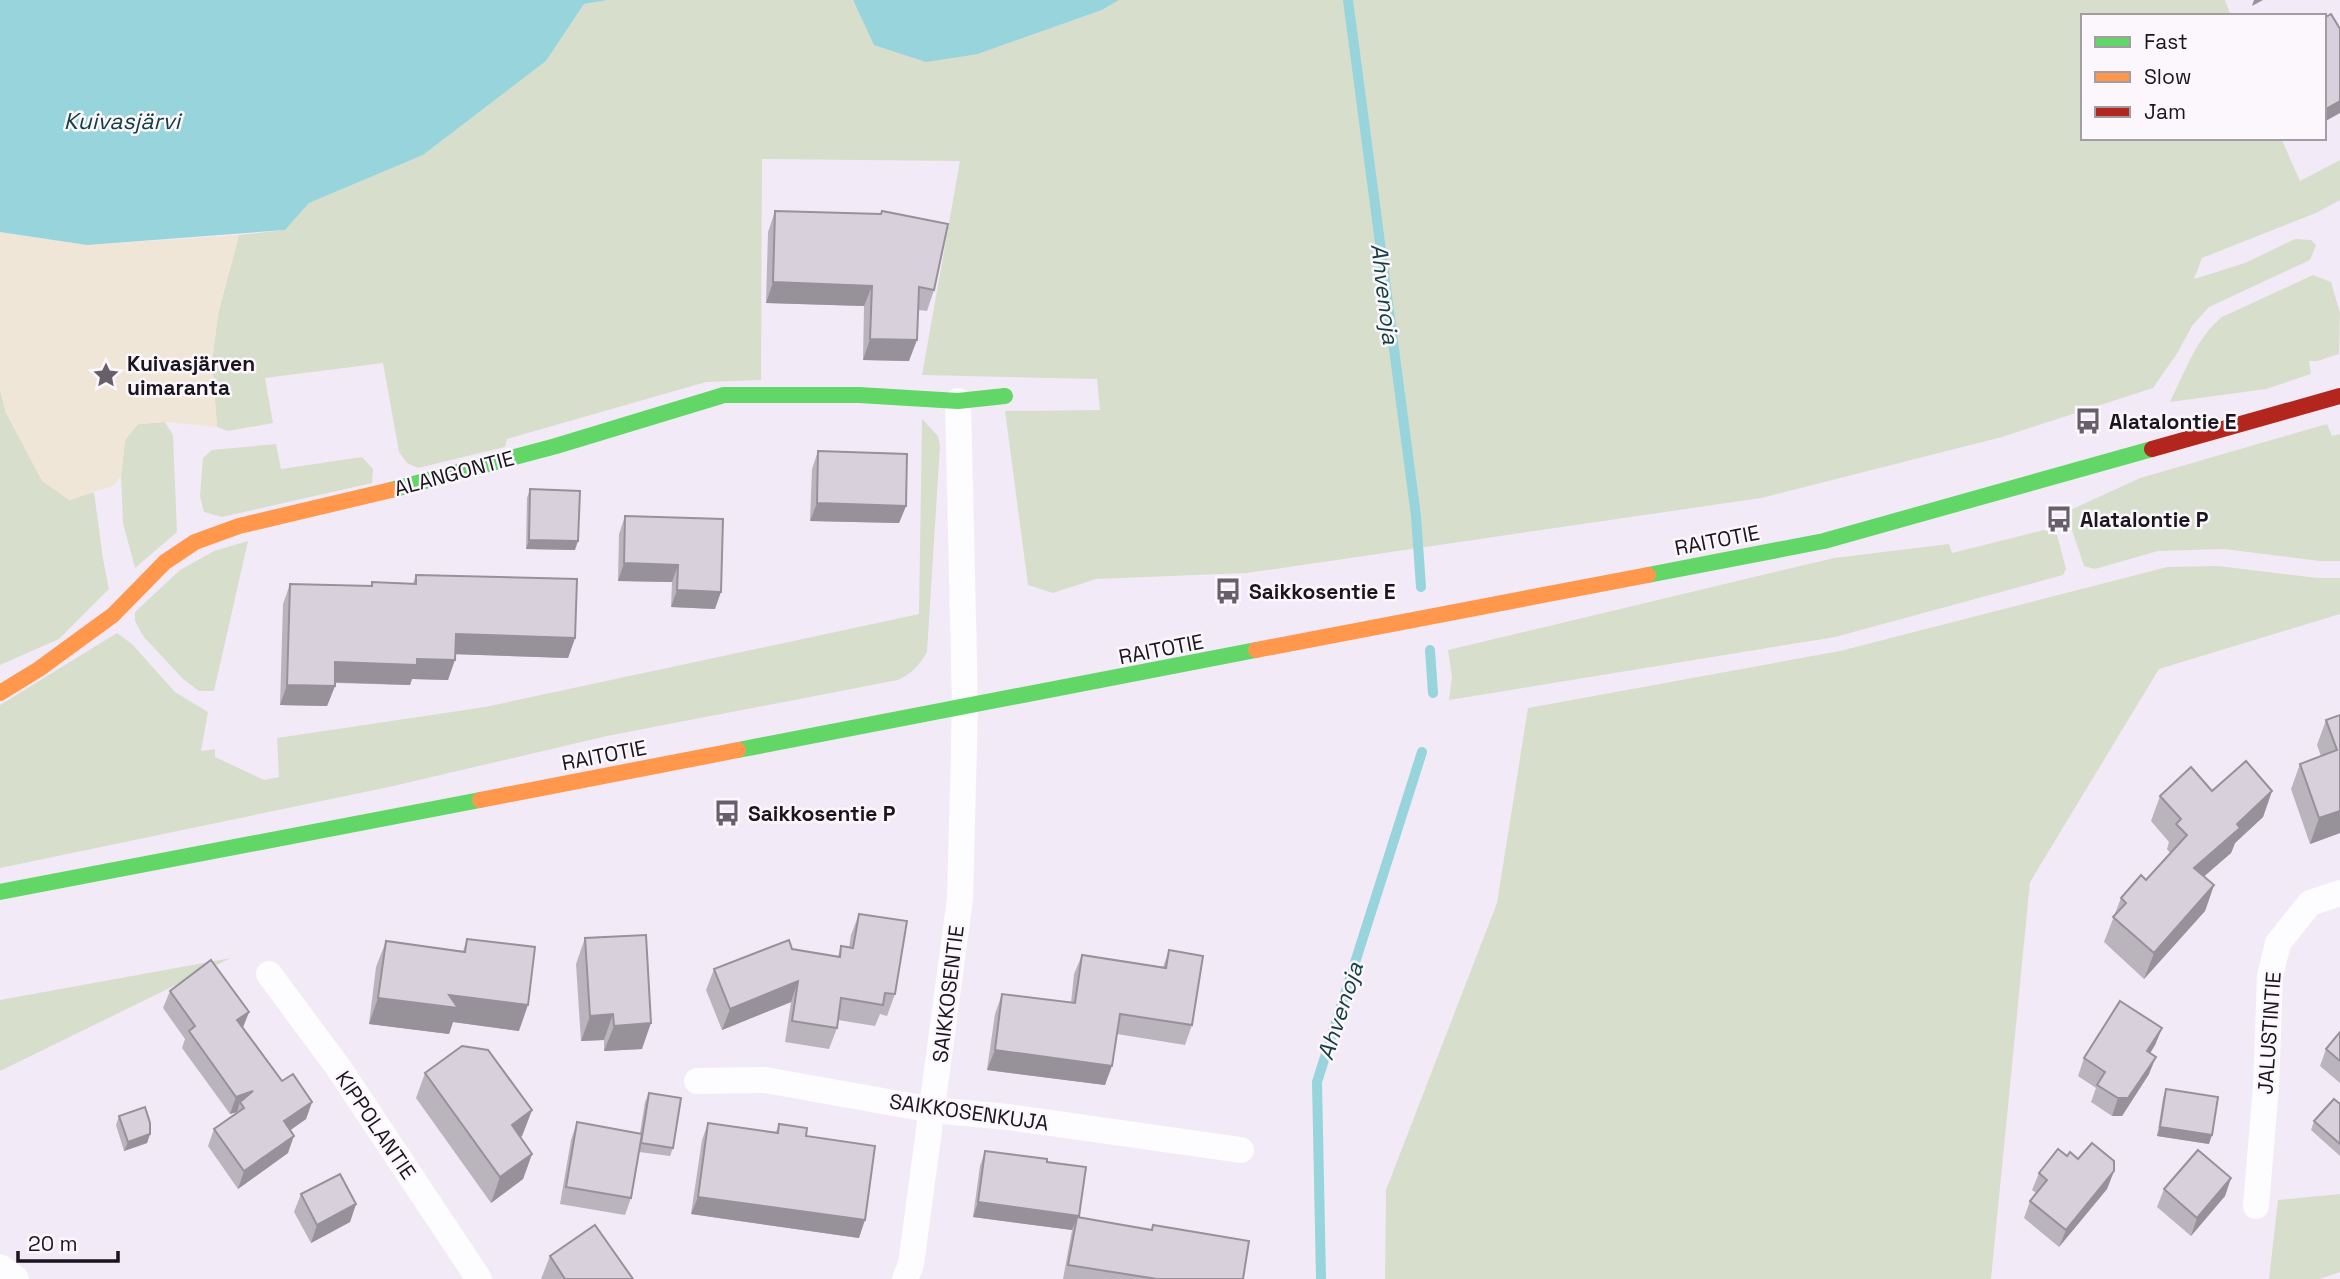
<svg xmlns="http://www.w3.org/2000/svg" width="2340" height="1279" font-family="'Space Grotesk',sans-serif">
	<rect width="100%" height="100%" fill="#f3eaf7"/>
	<g fill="#d8decc">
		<polygon points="608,0 853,0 874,44 978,54 1102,10 1119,0 2225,0 2231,16 2083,16 2083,138 2281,138 2300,181 2340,160 2340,200 2316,213 2202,258 2194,279 2245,263 2295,239 2311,240 2316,245 2310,260 2209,307 2192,326 2178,352 2153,388 2002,437 1761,498 1247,573 1096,579 1053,593 1028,585 1005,411 1100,410 1097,379 922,375 960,161 762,159 761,380 706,382 507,439 505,447 418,468 407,463 399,452 383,363 265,378 273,423 228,431 217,427 212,361 218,314 239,235 285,230 309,203 423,155 546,61 584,4"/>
		<path d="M2313,275L2331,282L2340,313L2339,354L2317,361H2309L2311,374L2266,389L2170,402C2185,372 2196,338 2222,317Z"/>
		<polygon points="0,389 6,413 69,500 94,492 103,559 109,589 59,639 0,665"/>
		<path d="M922,419L938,436L940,446L927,652C920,665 911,674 898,680L607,736L389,787L0,868V705L117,633L132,644L175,692L208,712L201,751L215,749V757L264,780L279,777L277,738L485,707L919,614Z"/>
		<polygon points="165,422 173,435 177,532 135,568 123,523 121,476 125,440 138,424"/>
		<polygon points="2327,424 2332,436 2340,434 2340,561 2319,561 2224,549 2158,551 2095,569 2084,566 2066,512 2140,478"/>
		<polygon points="276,444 281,469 362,457 373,469 372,483 222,517 204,512 200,496 203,458 212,450"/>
		<polygon points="2044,530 2057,535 2066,569 2063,575 1835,637 1449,700 1452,677 1448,650 1834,558 1949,544 1952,553"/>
		<polygon points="248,541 214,691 199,691 183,679 143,636 135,621 135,612 180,570 214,551"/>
		<polygon points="2218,566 2318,578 2340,578 2340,614 2159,669 2030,882 1991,1279 1385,1279 1386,1190 1497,903 1528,708 1840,651 2167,567"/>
		<polygon points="231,958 0,1071 0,1000"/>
		<polygon points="2340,1194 2340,1272 2319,1279 2269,1279 2278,1200"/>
	</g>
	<polygon fill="#efe6d7" points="0,232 87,245 239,235 218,314 212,361 217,427 165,422 138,424 125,440 121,476 113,486 69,500 42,481 6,413 0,389"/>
	<g fill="#97d4db">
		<polygon points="0,0 608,0 584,4 546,61 423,155 309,203 285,230 87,245 0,232"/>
		<polygon points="853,0 1119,0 1102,10 978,54 926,62 874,45"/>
	</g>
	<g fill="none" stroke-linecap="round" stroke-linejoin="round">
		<g stroke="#97d4db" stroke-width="10">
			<polyline points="1348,0 1416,516 1421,587"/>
			<polyline points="1430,650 1433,693"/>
			<polyline points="1321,1279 1317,1082 1422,752"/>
		</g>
		<g stroke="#fdfcfe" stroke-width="26">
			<polyline points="269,974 338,1067 479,1279"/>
			<polyline points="697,1081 765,1080 933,1110 1008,1117 1241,1150"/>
			<polyline points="2256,1206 2266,1086 2270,976 2278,943 2310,903 2340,893"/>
			<polyline points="0,1267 16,1279"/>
			<polyline points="905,1279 911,1264 960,899 965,707 958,401"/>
		</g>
		<g stroke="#63d668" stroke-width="16">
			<polyline points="391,490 556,446 724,395 859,395 958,401 1005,396"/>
			<polyline points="1648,575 1824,541 2152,449"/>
			<polyline points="738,750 1256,650"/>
			<polyline points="0,892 480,800"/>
		</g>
		<g stroke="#ff974d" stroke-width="16">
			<polyline points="1256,650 1648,575"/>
			<polyline points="0,693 39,669 113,615 165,562 195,542 239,526 391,490"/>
			<polyline points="480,800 738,750"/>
		</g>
		<polyline stroke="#b3261e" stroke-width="16" points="2152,449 2340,396"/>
	</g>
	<g fill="#bab4bc">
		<polygon points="775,211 934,290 927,311 918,310 909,361 863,360 864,306 766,303 768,232"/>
		<polygon points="818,451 906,506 899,523 810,521 812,469"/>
		<polygon points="530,489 575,550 526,549 527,498"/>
		<polygon points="625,516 723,519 715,609 671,607 672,582 618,581 619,534"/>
		<polygon points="416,575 575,638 568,658 455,654 448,680 412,679 410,685 335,683 335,686 327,706 280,705 283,604 290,584 371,586 372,582 413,583"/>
		<polygon points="2340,715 2340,833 2310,844 2291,789 2300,764 2321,756 2317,745 2326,720"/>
		<polygon points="2212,791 2272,791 2263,817 2235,843 2231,853 2204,876 2214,885 2205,911 2144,979 2104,942 2121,898 2146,880 2170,853 2167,849 2169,842 2151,821 2160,796"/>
		<polygon points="859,914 895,994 887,1016 880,1014 875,1026 838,1020 837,1028 829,1049 785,1042 791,1002 722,1030 706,990 714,969 792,949 838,956 841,946 849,948 851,935"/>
		<polygon points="585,938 642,1049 604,1051 604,1040 581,1041 576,964"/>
		<polygon points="467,939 519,1031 453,1022 449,1034 369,1024 376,967 386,941 463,951"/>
		<polygon points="1169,950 1192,1025 1185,1045 1117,1034 1105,1085 987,1070 995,1014 1002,994 1071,1003 1074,974 1082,955 1163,967"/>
		<polygon points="170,991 249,1012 243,1028 282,1081 312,1102 306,1119 290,1130 288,1153 238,1189 208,1146 214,1129 237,1112 230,1114 182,1048 185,1039 163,1008"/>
		<polygon points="2162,1028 2155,1045 2150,1053 2149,1074 2122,1116 2112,1116 2091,1102 2096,1088 2078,1076 2084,1058"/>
		<polygon points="2340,1032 2340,1083 2320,1066 2326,1049"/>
		<polygon points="425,1073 532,1110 522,1136 520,1137 532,1154 523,1179 491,1203 416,1098"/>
		<polygon points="2166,1089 2209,1144 2157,1136 2163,1098"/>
		<polygon points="649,1093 673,1148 670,1156 639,1152 631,1198 625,1215 560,1204 571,1140 577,1122 640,1133 645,1102"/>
		<polygon points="2340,1104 2340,1156 2311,1130 2314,1121"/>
		<polygon points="119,1116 150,1134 147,1143 124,1151 116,1125"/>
		<polygon points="708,1123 776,1132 779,1124 806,1136 859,1238 691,1214 702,1140"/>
		<polygon points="985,1151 1047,1162 1079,1217 1152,1230 1153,1225 1243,1279 1063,1279 1072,1230 973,1217 980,1166"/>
		<polygon points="2067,1156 2114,1171 2107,1189 2059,1247 2024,1218 2030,1201 2036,1193 2032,1190 2039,1173"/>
		<polygon points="2231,1178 2225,1196 2191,1236 2157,1207 2164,1189"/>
		<polygon points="301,1194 356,1204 350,1222 311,1243 294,1212"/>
		<polygon points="550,1256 633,1279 541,1279"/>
	</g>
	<g fill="#979299">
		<polygon points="2254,0 2263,0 2252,6"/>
		<polygon points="2340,101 2340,113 2324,122 2324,110"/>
		<polygon points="773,282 872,286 864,306 766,303"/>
		<polygon points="870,339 917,340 909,361 863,360"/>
		<polygon points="817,503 906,506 899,523 810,521"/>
		<polygon points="529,540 578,541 575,550 526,549"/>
		<polygon points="624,563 678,565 672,582 618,581"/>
		<polygon points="677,590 721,592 715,609 671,607"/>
		<polygon points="456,634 575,638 568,658 449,654"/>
		<polygon points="417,659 455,660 448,680 412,679 410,685 328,682 335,662"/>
		<polygon points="287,685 335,686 327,706 280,705"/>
		<polygon points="2272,791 2263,817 2235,843 2231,853 2185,893 2194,868 2237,824"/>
		<polygon points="2340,811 2340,833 2310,844 2319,818"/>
		<polygon points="2214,885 2205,911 2144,979 2154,953"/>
		<polygon points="798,981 791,1002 722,1030 730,1009"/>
		<polygon points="449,995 528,1005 519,1031 453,1022 449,1034 369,1024 378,998"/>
		<polygon points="249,1012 242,1029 237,1020"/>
		<polygon points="613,1014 604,1040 581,1041 590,1016"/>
		<polygon points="651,1023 642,1049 604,1051 614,1026"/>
		<polygon points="2162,1028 2155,1045 2141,1068 2147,1051"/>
		<polygon points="995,1050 1112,1066 1105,1085 987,1070"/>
		<polygon points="2156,1057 2149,1074 2122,1116 2112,1116 2118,1098"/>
		<polygon points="253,1091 240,1102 237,1112 230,1114 236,1097"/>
		<polygon points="312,1102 306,1119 278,1139 284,1121"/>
		<polygon points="532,1110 522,1136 502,1151 512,1125"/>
		<polygon points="2160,1127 2212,1135 2209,1144 2157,1136"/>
		<polygon points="150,1134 147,1143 124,1151 128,1142"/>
		<polygon points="294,1136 288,1153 238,1189 244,1171"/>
		<polygon points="532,1154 523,1179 491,1203 500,1177"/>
		<polygon points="2114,1171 2107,1189 2059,1247 2066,1230"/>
		<polygon points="2231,1178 2225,1196 2191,1236 2197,1218"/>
		<polygon points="698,1197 865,1220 859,1238 691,1214"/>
		<polygon points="978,1202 1079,1216 1075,1229 1077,1217 1072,1230 973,1217"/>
		<polygon points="356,1204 350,1222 311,1243 317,1225"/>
	</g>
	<g fill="#d8d1db" stroke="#979299" stroke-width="2">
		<polygon points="2331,14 2340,29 2340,101 2324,110 2324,18"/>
		<polygon points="775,211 881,214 882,211 948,224 934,290 919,287 917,340 870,339 872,286 773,282"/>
		<polygon points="818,451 907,454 906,506 817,503"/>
		<polygon points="530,489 580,491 578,541 529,540"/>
		<polygon points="625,516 723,519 721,592 677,590 678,565 624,563"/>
		<polygon points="416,575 577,579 575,638 456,634 455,660 417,659 417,665 335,662 335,686 287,685 290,584 372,586 372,582 416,584"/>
		<polygon points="2340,715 2340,811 2319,818 2300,764 2337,750 2326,720"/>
		<polygon points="2246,761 2272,791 2237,824 2240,828 2194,868 2214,885 2154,953 2113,917 2126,903 2121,898 2141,875 2146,880 2187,835 2176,824 2181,819 2160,796 2191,767 2212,791"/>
		<polygon points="859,914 907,921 895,994 885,993 883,1005 841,998 837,1028 792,1021 798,981 730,1009 714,969 789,940 792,949 840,957 841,946 853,948"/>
		<polygon points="646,935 651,1023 614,1026 613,1014 590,1016 585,938"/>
		<polygon points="467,939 535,947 528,1005 449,995 458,1008 378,998 386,941 465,952"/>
		<polygon points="1169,950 1203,956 1192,1025 1120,1014 1112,1066 995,1050 1002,994 1075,1003 1082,955 1166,968"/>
		<polygon points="211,960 249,1012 237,1020 282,1081 293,1074 312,1102 284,1121 294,1136 244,1171 214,1129 244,1108 240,1102 253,1091 236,1097 189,1031 195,1026 170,991"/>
		<polygon points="2120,1001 2162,1028 2147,1051 2156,1057 2128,1098 2118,1098 2097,1085 2105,1072 2084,1058"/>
		<polygon points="2340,1032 2340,1061 2326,1049"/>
		<polygon points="462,1046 488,1050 532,1110 512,1125 532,1154 500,1177 425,1073"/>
		<polygon points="2166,1089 2218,1097 2212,1135 2160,1127"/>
		<polygon points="649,1093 681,1098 673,1148 641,1143"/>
		<polygon points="2334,1099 2340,1104 2340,1144 2314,1121"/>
		<polygon points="145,1107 150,1123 150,1134 128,1142 119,1116"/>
		<polygon points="577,1122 642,1134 631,1198 566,1187"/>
		<polygon points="708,1123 778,1133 779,1124 807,1128 806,1136 875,1146 865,1220 698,1197"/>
		<polygon points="2092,1143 2114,1161 2114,1171 2066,1230 2030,1201 2047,1180 2039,1173 2058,1149 2067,1156 2070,1152 2078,1159"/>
		<polygon points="2198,1150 2231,1178 2197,1218 2164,1189"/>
		<polygon points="985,1151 1047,1159 1047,1162 1086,1167 1079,1216 978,1202"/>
		<polygon points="340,1174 356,1204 317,1225 301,1194"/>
		<polygon points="1077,1217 1152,1230 1153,1225 1249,1241 1243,1279 1157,1279 1068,1265"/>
		<polygon points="595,1225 633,1279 565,1279 550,1256"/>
	</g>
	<defs>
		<g id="sight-bare" transform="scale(2.1)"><path d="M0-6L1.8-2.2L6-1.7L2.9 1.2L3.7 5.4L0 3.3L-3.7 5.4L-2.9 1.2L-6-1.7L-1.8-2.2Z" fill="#67606a" stroke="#fbf7fc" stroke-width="2.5" paint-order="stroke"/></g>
		<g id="bus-bare" transform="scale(2.1)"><path d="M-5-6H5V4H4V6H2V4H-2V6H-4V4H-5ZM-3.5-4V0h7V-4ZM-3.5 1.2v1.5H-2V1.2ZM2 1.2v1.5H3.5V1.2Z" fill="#67606a" stroke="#fbf7fc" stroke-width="2.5" paint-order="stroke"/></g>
	</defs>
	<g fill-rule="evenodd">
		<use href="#sight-bare" x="106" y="375"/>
		<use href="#bus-bare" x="2088" y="421"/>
		<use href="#bus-bare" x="2059" y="519"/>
		<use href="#bus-bare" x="1228" y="591"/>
		<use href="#bus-bare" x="727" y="813"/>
	</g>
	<g text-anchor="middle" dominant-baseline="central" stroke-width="5" stroke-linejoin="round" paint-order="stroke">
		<g font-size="21" font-weight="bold" fill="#1b151e" stroke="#fbf7fc" text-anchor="start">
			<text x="127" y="363">Kuivasjärven<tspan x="127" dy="24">uimaranta</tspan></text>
			<text x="2109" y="421">Alatalontie E</text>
			<text x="2080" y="519">Alatalontie P</text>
			<text x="1249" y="591">Saikkosentie E</text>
			<text x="748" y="813">Saikkosentie P</text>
		</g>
		<g font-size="21" fill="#1b151e" stroke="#fbf7fc">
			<text transform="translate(454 473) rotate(-15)">ALANGONTIE</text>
			<text transform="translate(1717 540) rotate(-11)">RAITOTIE</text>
			<text transform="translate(1161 649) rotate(-11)">RAITOTIE</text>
			<text transform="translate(604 755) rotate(-11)">RAITOTIE</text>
			<text transform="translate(948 994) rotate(-83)">SAIKKOSENTIE</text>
			<text transform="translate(2269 1033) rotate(-86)">JALUSTINTIE</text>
			<text transform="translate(969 1112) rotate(8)">SAIKKOSENKUJA</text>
			<text transform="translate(376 1125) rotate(56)">KIPPOLANTIE</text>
		</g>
		<g font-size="23" font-style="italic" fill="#133f41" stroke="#fbf7fc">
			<text x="122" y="121">Kuivasjärvi</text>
			<text transform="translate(1385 294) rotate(83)">Ahvenoja</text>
			<text transform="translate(1340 1011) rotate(-72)">Ahvenoja</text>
		</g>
	</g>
	<rect x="2081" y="14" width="245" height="126" fill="#fbf7fc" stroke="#a19da3" stroke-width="2"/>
	<rect x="2095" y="37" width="35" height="10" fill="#63d668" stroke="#a19da3" stroke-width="2"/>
	<text x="2144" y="49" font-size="21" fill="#1b151e">Fast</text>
	<rect x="2095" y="72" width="35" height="10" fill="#ff974d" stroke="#a19da3" stroke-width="2"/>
	<text x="2144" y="84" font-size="21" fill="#1b151e">Slow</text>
	<rect x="2095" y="107" width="35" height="10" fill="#b3261e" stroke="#a19da3" stroke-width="2"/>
	<text x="2144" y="119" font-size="21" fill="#1b151e">Jam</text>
	<path d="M18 1251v10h100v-10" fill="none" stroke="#1b151e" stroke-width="3.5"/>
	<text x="28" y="1251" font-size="21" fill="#1b151e" stroke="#fbf7fc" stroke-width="5" paint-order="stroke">20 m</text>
</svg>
